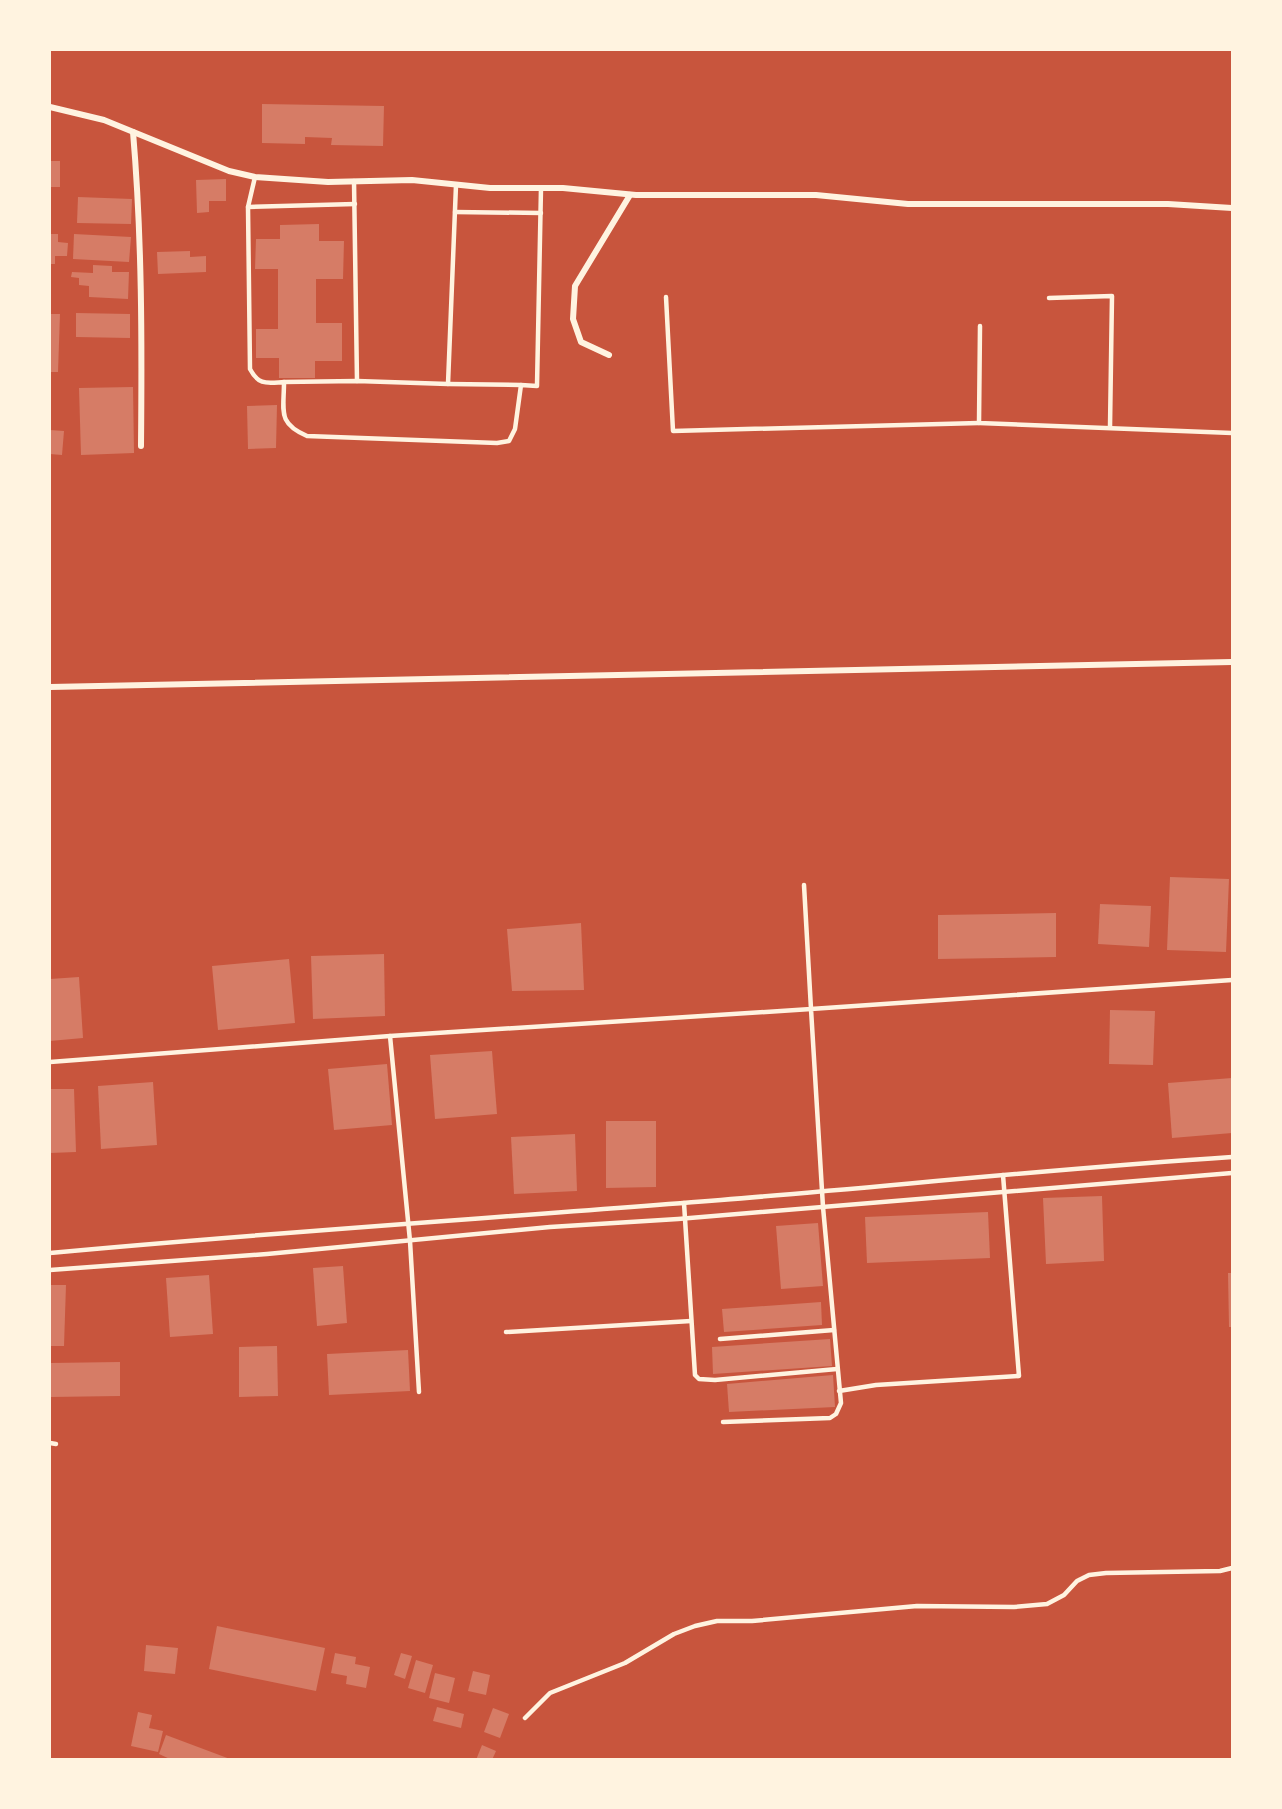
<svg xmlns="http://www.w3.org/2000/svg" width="1282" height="1809" font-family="'Fira Sans',sans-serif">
	<rect width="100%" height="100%" fill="#c8553d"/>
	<g fill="#d67c66">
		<polygon points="262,104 384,106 383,146 331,145 332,138 305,137 305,144 262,143"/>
		<rect x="50" y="161" width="10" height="26"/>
		<polygon points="226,179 226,201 209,201 209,212 197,213 196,180"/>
		<polygon points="78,197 132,199 131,224 77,223"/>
		<polygon points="319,224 319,241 344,241 343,279 316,279 316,323 342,323 342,361 315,361 315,378 279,378 279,358 256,358 256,329 278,329 278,269 255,269 256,239 280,239 280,225"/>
		<polygon points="50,234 58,234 58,242 68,243 67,256 55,256 55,264 50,264"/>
		<polygon points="74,234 131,237 129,262 73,259"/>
		<polygon points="190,251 190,257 206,256 206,272 158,274 157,252"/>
		<polygon points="93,265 112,266 112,272 129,272 128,299 89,297 89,286 79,285 79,278 71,277 72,272 93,273"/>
		<polygon points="76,313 130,314 130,338 76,337"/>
		<polygon points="50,314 60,314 58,372 50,372"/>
		<polygon points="133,387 134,453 81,455 79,388"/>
		<polygon points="277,405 276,448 248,449 247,406"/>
		<polygon points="50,430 64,431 62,455 50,454"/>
		<polygon points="1170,877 1229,879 1226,952 1167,950"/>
		<polygon points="1100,904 1151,906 1149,947 1098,944"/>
		<polygon points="1056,913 1056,957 938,959 938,915"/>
		<polygon points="581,923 584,990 512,991 507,929"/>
		<polygon points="384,954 385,1016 313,1019 311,956"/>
		<polygon points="289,959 295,1023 218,1030 212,966"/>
		<polygon points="79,977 83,1038 50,1041 50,979"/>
		<polygon points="1110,1010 1155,1011 1153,1065 1109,1064"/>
		<polygon points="492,1051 497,1114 435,1119 430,1055"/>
		<polygon points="387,1064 392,1125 334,1130 328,1069"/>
		<polygon points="1232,1078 1232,1133 1172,1138 1168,1083"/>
		<polygon points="153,1082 157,1145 101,1149 98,1086"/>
		<polygon points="50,1089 74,1089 76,1152 50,1153"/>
		<polygon points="606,1121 656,1121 656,1187 606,1188"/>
		<polygon points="575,1134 577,1191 514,1194 511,1137"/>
		<polygon points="1102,1196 1104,1261 1046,1264 1043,1198"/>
		<polygon points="988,1212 990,1258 867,1263 865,1217"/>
		<polygon points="818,1223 823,1286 781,1289 776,1226"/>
		<polygon points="343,1266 347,1323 317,1326 313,1268"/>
		<polygon points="1228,1273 1232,1273 1232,1327 1229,1327"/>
		<polygon points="209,1275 213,1334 170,1337 166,1278"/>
		<polygon points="50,1285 66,1285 64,1346 50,1346"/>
		<polygon points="821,1302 822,1325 724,1332 722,1309"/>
		<polygon points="830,1339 832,1366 713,1374 712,1347"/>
		<polygon points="277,1346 278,1396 239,1397 239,1347"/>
		<polygon points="408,1350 410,1391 329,1395 327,1354"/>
		<polygon points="120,1362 120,1396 50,1397 50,1363"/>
		<polygon points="833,1375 835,1407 729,1412 727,1384"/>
		<polygon points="217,1626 325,1648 316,1691 209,1669"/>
		<polygon points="146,1645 178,1648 175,1674 144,1671"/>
		<polygon points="335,1653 356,1657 355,1664 370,1667 366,1688 346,1684 347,1676 331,1673"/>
		<polygon points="401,1653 412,1656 405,1679 394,1675"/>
		<polygon points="416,1660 433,1665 425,1693 408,1688"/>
		<polygon points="473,1671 490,1675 486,1695 468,1691"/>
		<polygon points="435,1673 455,1678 449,1703 429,1698"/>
		<polygon points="437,1707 464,1714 461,1728 433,1721"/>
		<polygon points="493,1708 509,1714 500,1738 484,1732"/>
		<polygon points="138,1712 152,1715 149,1728 163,1731 158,1752 131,1746"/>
		<polygon points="166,1735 230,1759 230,1760 172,1760 159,1754"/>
		<polygon points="482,1745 496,1751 492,1760 476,1760"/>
	</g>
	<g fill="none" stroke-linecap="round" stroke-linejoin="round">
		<g stroke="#fff3e0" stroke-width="4.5">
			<path d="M255,177L248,207L250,369C259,386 267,383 284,382C284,411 277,423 307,436L497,443L509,441L515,429L521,385L537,386L541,188"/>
			<polyline points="354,181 357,381"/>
			<polyline points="248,207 355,204"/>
			<polyline points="455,212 541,213"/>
			<polyline points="666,297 673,431 979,423"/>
			<polyline points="1049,298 1112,296 1110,427"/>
			<polyline points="980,326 979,423 1232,433"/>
			<polyline points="284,382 357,381 448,384 456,185"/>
			<polyline points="448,384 521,385"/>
			<polyline points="390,1036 410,1241 419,1392"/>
			<polyline points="50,1062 390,1036 811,1009 804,885"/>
			<polyline points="684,1203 695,1375 699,1379 715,1380 837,1369"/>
			<path d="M50,1253C273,1232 497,1218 721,1200C892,1186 1062,1168 1232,1157"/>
			<polyline points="50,1270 267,1254 550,1227 678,1219 1232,1173"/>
			<polyline points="506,1332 691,1321"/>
			<polyline points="720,1339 834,1330"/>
			<polyline points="839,1391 876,1385 1019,1376 1003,1175"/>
			<polyline points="723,1422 830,1418 836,1414 841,1403 823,1207 811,1009 1232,980"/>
			<polyline points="50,1443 56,1444"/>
			<polyline points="525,1718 550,1693 625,1663 674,1634 695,1626 717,1621 752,1621 917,1606 1014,1607 1047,1604 1064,1595 1077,1581 1089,1575 1106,1573 1220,1571 1232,1568"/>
		</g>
		<g stroke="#fff3e0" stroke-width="6">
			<polyline points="50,107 104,120 229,171 255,177 328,182 412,180 490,188 563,188 636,195 816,195 908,204 1168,204 1232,208"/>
			<path d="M133,132C142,237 142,341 141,446"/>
			<polyline points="609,355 581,342 573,319 575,286 630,195"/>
			<polyline points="50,687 1232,662"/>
		</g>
	</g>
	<rect width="1282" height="1809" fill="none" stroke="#fff3e0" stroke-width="102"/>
</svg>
